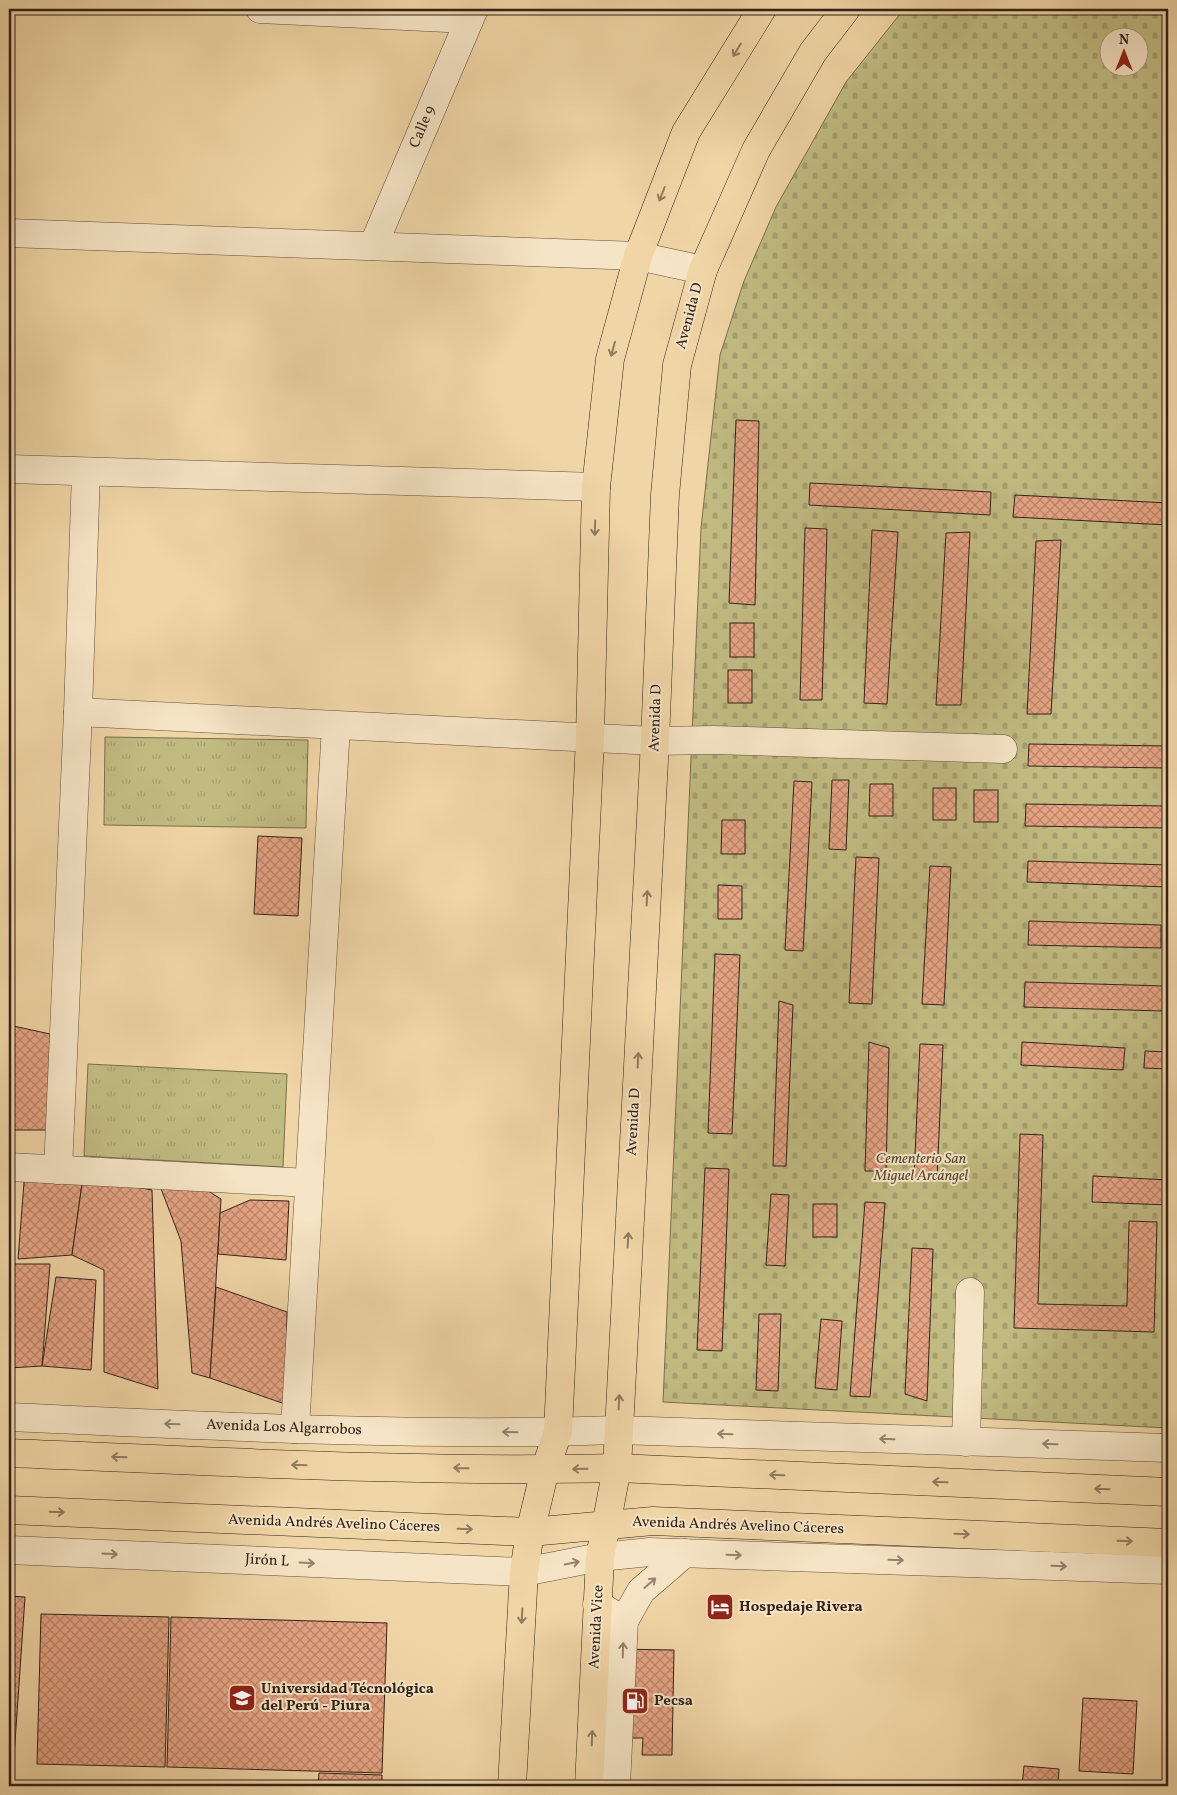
<svg xmlns="http://www.w3.org/2000/svg" width="1177" height="1795" font-family="Vollkorn,serif">
	<defs>
		<pattern id="cemetery-stones" width="16" height="16" patternUnits="userSpaceOnUse" patternTransform="scale(1.25)"><rect width="16" height="16" fill="#c1bb82"/><path d="M2 7V4a2 2 0 0 1 4 0v3zM10 15v-3a2 2 0 0 1 4 0v3z" fill="#a6a070"/></pattern>
		<pattern id="park-tufts" width="24" height="20" patternUnits="userSpaceOnUse" patternTransform="scale(1.25)"><rect width="24" height="20" fill="#c1bb82"/><path d="M3 7l-1-3M5 7V3M7 7l1-3M15 17l-1-3M17 17v-4M19 17l1-3" fill="none" stroke="#a6a070"/></pattern>
		<pattern id="building-cross-hatch" width="8" height="8" patternUnits="userSpaceOnUse" patternTransform="scale(1.25)"><rect width="8" height="8" fill="#e6a484"/><path d="M0 0l8 8M0 8l8-8" fill="none" stroke="#bb856b"/></pattern>
	</defs>
	<rect width="100%" height="100%" fill="#f0d5a6"/>
	<filter id="stains"><feTurbulence type="fractalNoise" baseFrequency=".004" numOctaves="4"/><feColorMatrix values="0 0 0 0 .2 0 0 0 0 .09 0 0 0 0 .02 0 0 0 .5 -.17"/></filter>
	<radialGradient id="worn" r=".72"><stop offset=".6" stop-color="#630" stop-opacity="0"/><stop offset="1" stop-color="#630" stop-opacity=".3"/></radialGradient>
	<path fill="url(#cemetery-stones)" stroke="#796e4e" fill-rule="evenodd" d="M904,9H1168V1428L663,1402L701,528L720,355L744,281L776,207L846,82ZM1110,38H1140V68H1110Z"/>
	<g fill="url(#park-tufts)" stroke="#796e4e">
		<polygon points="105,737 308,740 306,828 104,825"/>
		<polygon points="88,1064 287,1074 283,1167 84,1156"/>
	</g>
	<g fill="url(#building-cross-hatch)" stroke="#312219">
		<polygon points="736,420 759,421 755,605 729,603"/>
		<polygon points="810,483 991,492 990,515 809,505"/>
		<polygon points="1015,495 1168,503 1168,525 1013,517"/>
		<polygon points="805,528 827,529 822,700 800,700"/>
		<polygon points="872,530 898,532 887,704 864,703"/>
		<polygon points="970,532 961,705 936,705 946,533"/>
		<polygon points="1061,540 1051,714 1027,714 1036,541"/>
		<rect x="730" y="623" width="24" height="34"/>
		<rect x="728" y="670" width="24" height="33"/>
		<polygon points="1029,744 1168,746 1168,768 1028,766"/>
		<polygon points="832,780 849,780 846,850 829,849"/>
		<polygon points="794,781 812,782 803,951 785,950"/>
		<polygon points="870,784 893,784 893,816 869,816"/>
		<rect x="933" y="788" width="23" height="32"/>
		<rect x="974" y="790" width="24" height="32"/>
		<polygon points="1026,804 1168,806 1168,828 1025,826"/>
		<polygon points="722,820 745,820 745,854 721,854"/>
		<polygon points="258,836 302,838 298,916 254,914"/>
		<polygon points="856,857 879,858 872,1004 849,1003"/>
		<polygon points="1028,861 1168,865 1168,887 1027,882"/>
		<polygon points="930,866 951,867 944,1005 922,1004"/>
		<polygon points="718,885 742,886 742,919 718,919"/>
		<polygon points="1029,921 1161,925 1161,948 1028,945"/>
		<polygon points="715,954 740,955 732,1134 708,1133"/>
		<polygon points="1025,982 1164,986 1163,1011 1024,1007"/>
		<polygon points="779,1001 793,1005 786,1166 773,1166"/>
		<polygon points="9,1025 50,1034 48,1130 9,1130"/>
		<polygon points="869,1042 889,1048 886,1171 865,1171"/>
		<polygon points="1022,1042 1125,1048 1123,1070 1021,1065"/>
		<polygon points="920,1044 943,1045 937,1179 914,1178"/>
		<polygon points="1145,1051 1168,1052 1168,1069 1144,1068"/>
		<polygon points="1020,1134 1043,1135 1038,1304 1127,1306 1129,1221 1157,1222 1154,1332 1014,1328"/>
		<polygon points="705,1168 729,1169 722,1351 697,1350"/>
		<polygon points="25,1170 83,1177 72,1255 18,1259"/>
		<polygon points="1093,1176 1168,1180 1168,1205 1092,1202"/>
		<polygon points="83,1177 152,1190 158,1389 104,1372 104,1270 72,1255"/>
		<polygon points="160,1186 205,1189 221,1199 210,1378 192,1373 181,1241"/>
		<polygon points="771,1194 789,1195 785,1266 766,1265"/>
		<polygon points="250,1200 289,1201 286,1260 218,1254 220,1213"/>
		<polygon points="865,1202 885,1203 870,1397 850,1396"/>
		<rect x="813" y="1204" width="24" height="33"/>
		<polygon points="912,1248 933,1249 927,1401 905,1394"/>
		<polygon points="9,1264 50,1264 42,1366 9,1368"/>
		<polygon points="56,1277 96,1280 91,1370 42,1366"/>
		<polygon points="216,1287 287,1312 285,1404 210,1378"/>
		<polygon points="759,1314 781,1314 778,1391 756,1390"/>
		<polygon points="821,1319 842,1321 837,1390 815,1388"/>
		<polygon points="9,1596 25,1597 12,1786 9,1786"/>
		<polygon points="41,1614 169,1617 165,1767 37,1764"/>
		<polygon points="171,1617 387,1623 382,1773 167,1767"/>
		<polygon points="617,1649 674,1650 672,1755 642,1755 643,1738 615,1738"/>
		<polygon points="1083,1698 1137,1701 1133,1774 1079,1771"/>
		<polygon points="1024,1766 1059,1769 1058,1786 1022,1786"/>
		<polygon points="319,1773 382,1775 382,1786 318,1786"/>
	</g>
	<g fill="none" stroke-linecap="round" stroke-linejoin="round">
		<g stroke="#614f3c" stroke-width="29">
			<g id="minor">
				<polyline points="260,9 468,19"/>
				<polyline points="9,233 638,256 703,270"/>
				<polyline points="373,246 474,9"/>
				<polyline points="9,469 596,487"/>
				<polyline points="78,712 655,741 714,740 1003,749"/>
				<polyline points="9,1167 309,1183"/>
				<polyline points="58,1170 78,712 86,472"/>
				<path d="M9,1417C211,1426 415,1437 618,1430L1168,1448"/>
				<polyline points="295,1429 336,726"/>
				<polyline points="966,1442 970,1292"/>
				<polyline points="9,1550 524,1572 600,1557 650,1552 1168,1570"/>
				<polyline points="597,1604 624,1621 616,1786"/>
				<polyline points="624,1621 641,1591 685,1553"/>
			</g>
		</g>
		<g stroke="#312219" stroke-width="29">
			<g id="major">
				<polyline points="512,1786 524,1572 530,1532 545,1470 558,1432 590,738 596,487 610,359 638,256 686,132 762,9"/>
				<polyline points="589,1786 600,1557 617,1468 655,741 665,495 677,365 703,270 756,150 813,52 846,9"/>
			</g>
		</g>
		<g stroke="#312219" stroke-width="29">
			<g id="highway">
				<path d="M9,1453C211,1461 414,1473 617,1468L1168,1492"/>
				<polyline points="9,1510 530,1532 653,1521 1168,1543"/>
			</g>
		</g>
		<use href="#minor" stroke="#f5e4c5" stroke-width="28"/>
		<use href="#major" stroke="#f0d5a6" stroke-width="28"/>
		<use href="#highway" stroke="#f0d5a6" stroke-width="28"/>
	</g>
	<defs><path id="oneway-shaft" d="M-6 0H5M1.5-3L5.5 0L1.5 3" fill="none" stroke-width="1.6" stroke-linecap="round" stroke-linejoin="round" transform="scale(1.25)"/></defs>
	<g stroke="#907c60">
		<use href="#oneway-shaft" transform="translate(737 50) rotate(121)"/>
		<use href="#oneway-shaft" transform="translate(662 194) rotate(111)"/>
		<use href="#oneway-shaft" transform="translate(613 349) rotate(105)"/>
		<use href="#oneway-shaft" transform="translate(595 528) rotate(91)"/>
		<use href="#oneway-shaft" transform="translate(647 898) rotate(-87)"/>
		<use href="#oneway-shaft" transform="translate(638 1060) rotate(-87)"/>
		<use href="#oneway-shaft" transform="translate(628 1240) rotate(-87)"/>
		<use href="#oneway-shaft" transform="translate(619 1402) rotate(-87)"/>
		<use href="#oneway-shaft" transform="translate(119 1457) rotate(-178)"/>
		<use href="#oneway-shaft" transform="translate(299 1465) rotate(-178)"/>
		<use href="#oneway-shaft" transform="translate(461 1468) rotate(-179)"/>
		<use href="#oneway-shaft" transform="translate(580 1469) rotate(179)"/>
		<use href="#oneway-shaft" transform="translate(777 1475) rotate(-178)"/>
		<use href="#oneway-shaft" transform="translate(940 1482) rotate(-178)"/>
		<use href="#oneway-shaft" transform="translate(1102 1489) rotate(-178)"/>
		<use href="#oneway-shaft" transform="translate(57 1512) rotate(2)"/>
		<use href="#oneway-shaft" transform="translate(465 1529) rotate(2)"/>
		<use href="#oneway-shaft" transform="translate(962 1534) rotate(2)"/>
		<use href="#oneway-shaft" transform="translate(1125 1541) rotate(2)"/>
		<use href="#oneway-shaft" transform="translate(522 1616) rotate(93)"/>
		<use href="#oneway-shaft" transform="translate(592 1738) rotate(-88)"/>
	</g>
	<g stroke="#93836f">
		<use href="#oneway-shaft" transform="translate(172 1424) rotate(-178)"/>
		<use href="#oneway-shaft" transform="translate(510 1432) rotate(-179)"/>
		<use href="#oneway-shaft" transform="translate(725 1434) rotate(-178)"/>
		<use href="#oneway-shaft" transform="translate(887 1439) rotate(-178)"/>
		<use href="#oneway-shaft" transform="translate(1050 1444) rotate(-178)"/>
		<use href="#oneway-shaft" transform="translate(110 1554) rotate(3)"/>
		<use href="#oneway-shaft" transform="translate(734 1555) rotate(2)"/>
		<use href="#oneway-shaft" transform="translate(896 1560) rotate(2)"/>
		<use href="#oneway-shaft" transform="translate(307 1563) rotate(3)"/>
		<use href="#oneway-shaft" transform="translate(572 1563) rotate(-12)"/>
		<use href="#oneway-shaft" transform="translate(1059 1566) rotate(2)"/>
		<use href="#oneway-shaft" transform="translate(650 1583) rotate(-41)"/>
		<use href="#oneway-shaft" transform="translate(623 1650) rotate(-88)"/>
	</g>
	<defs>
		<g id="hotel-square" transform="scale(1.4375)"><rect x="-9" y="-9" width="18" height="18" rx="4" fill="#8f2418" stroke="#f5e4c5"/><path d="M-6-4.5h1.5V1H6V5H4.5V3h-9V5H-6ZM-4 0a1.8 1.8 0 1 1 3.6 0ZM.5 0V-2.5h3Q6-2.5 6 0Z" fill="#fff"/></g>
		<g id="university-square" transform="scale(1.4375)"><rect x="-9" y="-9" width="18" height="18" rx="4" fill="#8f2418" stroke="#f5e4c5"/><path d="M0-5L7-2L0 1L-7-2ZM-4 1L0 2.5L4 1V4Q0 6-4 4Z" fill="#fff"/></g>
		<g id="fuel-square" transform="scale(1.4375)"><rect x="-9" y="-9" width="18" height="18" rx="4" fill="#8f2418" stroke="#f5e4c5"/><path d="M-5.5-6h7V0h2V4h1.3V-2.5L3-4.5l.8-.8L6-3V5H2.5V1h-1V6h-7ZM-4.2-4.7v3.2H.2V-4.7Z" fill="#fff"/></g>
	</defs>
	<g fill-rule="evenodd">
		<use href="#hotel-square" x="720" y="1607"/>
		<use href="#university-square" x="242" y="1698"/>
		<use href="#fuel-square" x="635" y="1701"/>
	</g>
	<g text-anchor="middle" dominant-baseline="central" stroke-width="4" stroke-linejoin="round" paint-order="stroke">
		<g font-size="15" fill="#312219" stroke="#f5e4c5">
			<text transform="translate(423 127) rotate(-67)">Calle 9</text>
			<text transform="translate(690 316) rotate(-75)">Avenida D</text>
			<text transform="translate(656 718) rotate(-88)">Avenida D</text>
			<text transform="translate(634 1122) rotate(-87)">Avenida D</text>
			<text transform="translate(284 1428) rotate(2)">Avenida Los Algarrobos</text>
			<text transform="translate(334 1524) rotate(2)">Avenida Andrés Avelino Cáceres</text>
			<text transform="translate(738 1526) rotate(2)">Avenida Andrés Avelino Cáceres</text>
			<text transform="translate(267 1561) rotate(3)">Jirón L</text>
			<text transform="translate(597 1627) rotate(-87)">Avenida Vice</text>
		</g>
		<g font-size="15" font-style="italic" fill="#554833" stroke="#f5e4c5">
			<text x="921" y="1159">Cementerio San<tspan x="921" dy="17">Miguel Arcángel</tspan></text>
		</g>
		<g font-size="15" font-weight="bold" fill="#312219" stroke="#f5e4c5" text-anchor="start">
			<text x="739" y="1607">Hospedaje Rivera</text>
			<text x="261" y="1689">Universidad Técnológica<tspan x="261" dy="17">del Perú - Piura</tspan></text>
			<text x="654" y="1701">Pecsa</text>
		</g>
	</g>
	<rect width="1177" height="1795" fill="none" stroke="#f0d5a6" stroke-width="30"/>
	<rect x="10" y="10" width="1157" height="1775" fill="none" stroke="#312219" stroke-width="2.5"/>
	<rect x="15" y="15" width="1147" height="1765" fill="none" stroke="#312219"/>
	<g transform="translate(1124 52)"><circle r="24" fill="#f5e4c5" stroke="#a79680"/>
	<path d="M0-4L9 19L0 12L-9 19Z" fill="#8f2418"/>
	<text y="-8" font-size="14" font-weight="bold" text-anchor="middle" fill="#312219">N</text>
	</g>
	<rect width="100%" height="100%" filter="url(#stains)"/>
	<rect width="100%" height="100%" fill="url(#worn)"/>
</svg>
